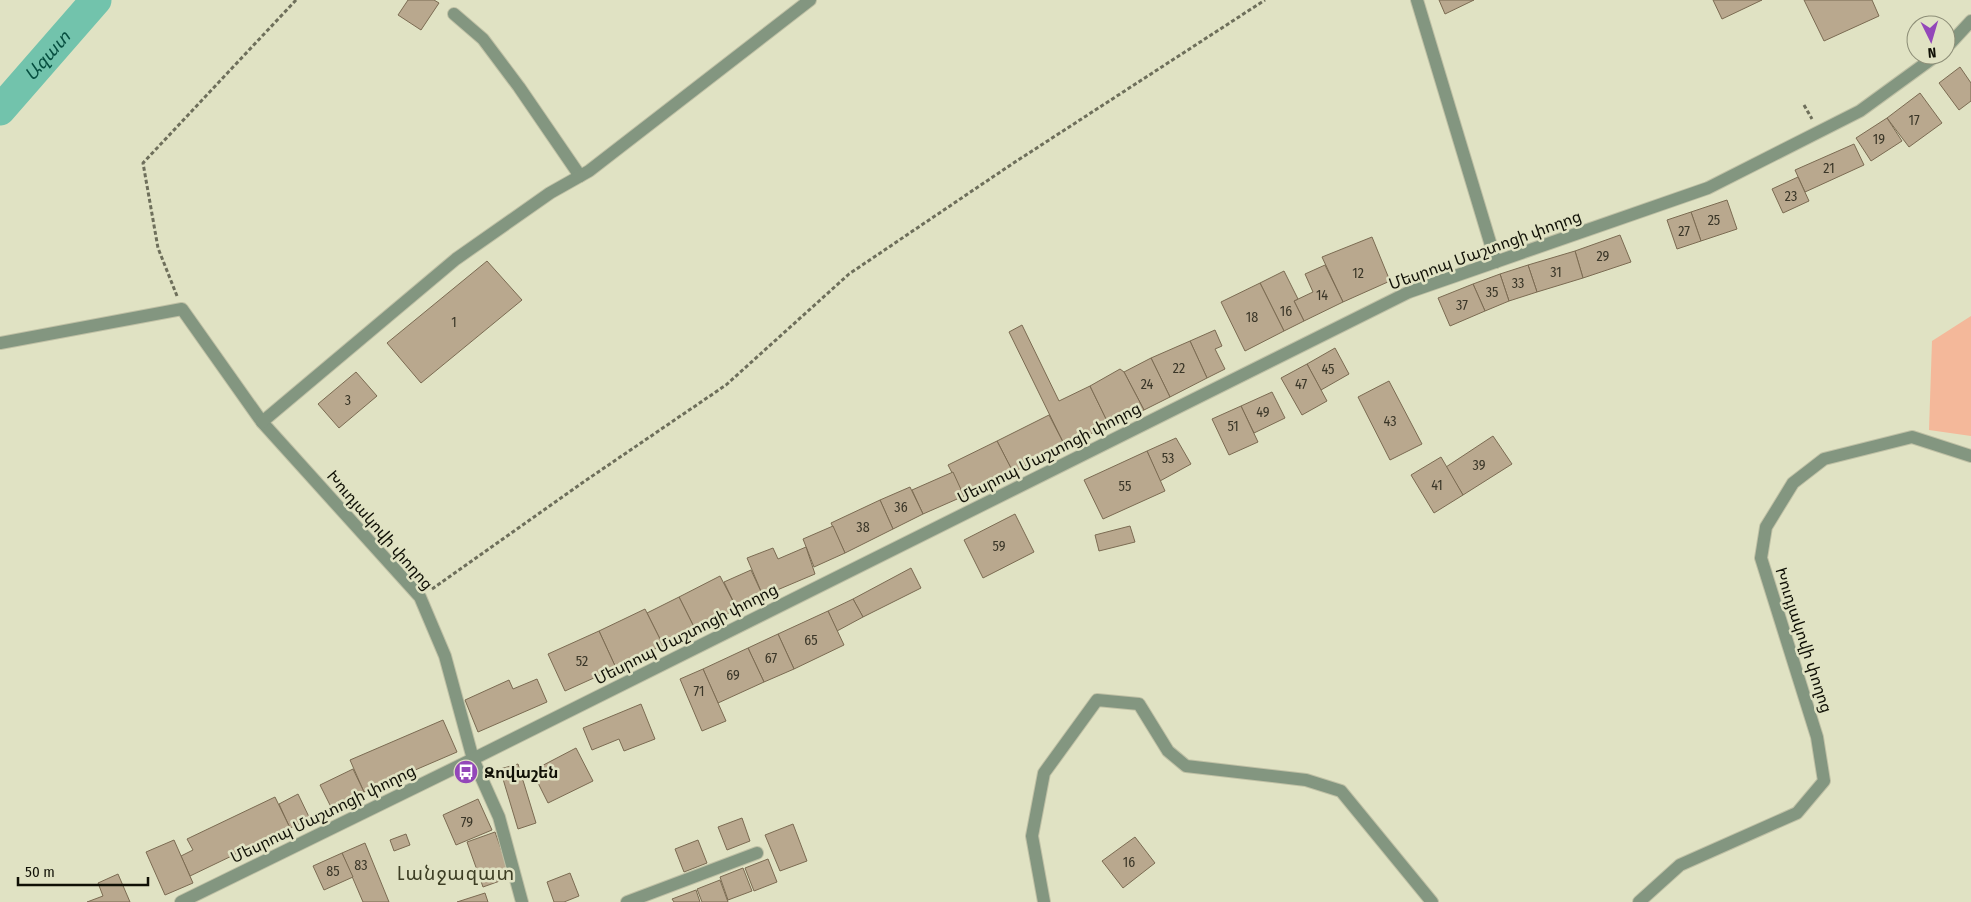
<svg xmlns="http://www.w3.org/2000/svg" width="1971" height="902" font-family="'Fira Sans Condensed','Noto Sans Armenian',sans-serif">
	<rect width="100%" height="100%" fill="#e0e2c3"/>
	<polygon fill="#f4b89a" points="1971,316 1971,436 1929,430 1932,341"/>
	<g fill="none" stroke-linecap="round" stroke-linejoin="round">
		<path stroke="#72c3ac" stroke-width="31" id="s1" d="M0,110L96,0"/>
	</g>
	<g fill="#b9a88e" stroke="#7b6b52">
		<polygon points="408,0 434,0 439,3 421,30 398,15"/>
		<polygon points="1439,0 1474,0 1445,14"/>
		<polygon points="1713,0 1762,0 1722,19"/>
		<polygon points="1804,0 1872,0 1879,16 1824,41"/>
		<polygon points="1960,67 1971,83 1971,101 1959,110 1939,83"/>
		<polygon points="1920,93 1942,123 1909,147 1887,118"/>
		<polygon points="1887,118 1902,141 1871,161 1856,138"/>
		<polygon points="1854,144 1864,165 1805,192 1795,170"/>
		<polygon points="1798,177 1809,201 1783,213 1772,189"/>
		<polygon points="1727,200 1737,229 1701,241 1691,212"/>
		<polygon points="1691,212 1701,241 1677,249 1667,220"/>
		<polygon points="1620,235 1631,262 1583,278 1575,251"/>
		<polygon points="1372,237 1390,281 1343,302 1322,257"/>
		<polygon points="1575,251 1583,278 1537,292 1528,265"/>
		<polygon points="487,261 522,300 421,383 387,343"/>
		<polygon points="1325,265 1343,302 1304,321 1294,301 1313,292 1305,274"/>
		<polygon points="1528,265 1537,292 1509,301 1500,274"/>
		<polygon points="1284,271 1298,299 1294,301 1304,321 1284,331 1260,283"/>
		<polygon points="1500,274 1509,301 1485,311 1473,284"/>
		<polygon points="1260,283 1284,331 1245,351 1221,302"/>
		<polygon points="1473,284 1485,311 1450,326 1438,298"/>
		<polygon points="1022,325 1059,401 1090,386 1109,425 1065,446 1009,332"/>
		<polygon points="1215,330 1222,346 1215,349 1225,369 1207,378 1190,341"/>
		<polygon points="1190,341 1207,378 1170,397 1151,358"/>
		<polygon points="1335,348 1349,374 1321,390 1307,364"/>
		<polygon points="1151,358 1170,397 1144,410 1124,372"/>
		<polygon points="1307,364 1327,401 1302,415 1281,378"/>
		<polygon points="1120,369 1124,372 1144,410 1109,425 1090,386"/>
		<polygon points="356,372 377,396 339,428 318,404"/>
		<polygon points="1389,381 1422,444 1390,460 1358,397"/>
		<polygon points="1272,392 1285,418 1254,433 1241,406"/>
		<polygon points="1241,406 1258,442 1229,455 1212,419"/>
		<polygon points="1049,415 1065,446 1013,472 997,441"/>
		<polygon points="1493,436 1512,464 1463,495 1446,467"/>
		<polygon points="1176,438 1191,464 1160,481 1147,451"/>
		<polygon points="997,441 1013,472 964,496 948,465"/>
		<polygon points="1147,451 1165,491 1103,519 1084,480"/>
		<polygon points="1441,457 1463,495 1434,513 1411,475"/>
		<polygon points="953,472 964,496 923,514 912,490"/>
		<polygon points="910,487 923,514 893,529 880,500"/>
		<polygon points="880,500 893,529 845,553 831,523"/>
		<polygon points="1015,514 1034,552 983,578 964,540"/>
		<polygon points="833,526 845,553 814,567 803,539"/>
		<polygon points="1130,526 1135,542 1099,551 1095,535"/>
		<polygon points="806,547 815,574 763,596 747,558 773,548 778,559"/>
		<polygon points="911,568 921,588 863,617 853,599"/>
		<polygon points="751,570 763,596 737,609 724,582"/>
		<polygon points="720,576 737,609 695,629 679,597"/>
		<polygon points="679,597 695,629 663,645 647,613"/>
		<polygon points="853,599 863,617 837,631 828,611"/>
		<polygon points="645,609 663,645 616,668 599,631"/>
		<polygon points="828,611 844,645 794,669 778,634"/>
		<polygon points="599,631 616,668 565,691 548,654"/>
		<polygon points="778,634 794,669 764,682 748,648"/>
		<polygon points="748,648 764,682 718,703 703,669"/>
		<polygon points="703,669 726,721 702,731 680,679"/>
		<polygon points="537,679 547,702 478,732 465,700 509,680 513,689"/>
		<polygon points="641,704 655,739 624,751 619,739 592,750 583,728"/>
		<polygon points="443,720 457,752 364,792 350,760"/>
		<polygon points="576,748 593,781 548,803 532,771"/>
		<polygon points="518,764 536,823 518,829 500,769"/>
		<polygon points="353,769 364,792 332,809 320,785"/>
		<polygon points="298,794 310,819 290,828 279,804"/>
		<polygon points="275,797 290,828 190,876 181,856 193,850 187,839"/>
		<polygon points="478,799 492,830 456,845 443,815"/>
		<polygon points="742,818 750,841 727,850 718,827"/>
		<polygon points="793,824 807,861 780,871 765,835"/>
		<polygon points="495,832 511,877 483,887 467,842"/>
		<polygon points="406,834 410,845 394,851 390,840"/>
		<polygon points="1135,837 1155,863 1123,888 1102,861"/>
		<polygon points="174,840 193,883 165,895 146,852"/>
		<polygon points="698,840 707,863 684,872 675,849"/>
		<polygon points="365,843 389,902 363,902 342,853"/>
		<polygon points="342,853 353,877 324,890 313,866"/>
		<polygon points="768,859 777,882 754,891 745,868"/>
		<polygon points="743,868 752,891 728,900 720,877"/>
		<polygon points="570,873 579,896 564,902 554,902 547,882"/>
		<polygon points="118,874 130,902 87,902 103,896 98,883"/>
		<polygon points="720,880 728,902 702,902 697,889"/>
		<polygon points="696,890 700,902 674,902 672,899"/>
		<polygon points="485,893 488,902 457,902"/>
	</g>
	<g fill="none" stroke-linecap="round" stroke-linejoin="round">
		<g stroke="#bfc0a5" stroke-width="14">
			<g id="minor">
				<polyline points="1417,0 1496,262"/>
				<polyline points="454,14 483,39 519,87 580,176"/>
				<polyline points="1946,48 1971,21"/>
				<polyline points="0,343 182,309 262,422 420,597 445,656 473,759 499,817 522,902"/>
				<polyline points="262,422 456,259 550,193 589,171 810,0"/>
				<polyline points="181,902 473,759 1409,292 1708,188 1860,111 1937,55"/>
				<polyline points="627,902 757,853"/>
				<polyline points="1044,902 1032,836 1044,773 1097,700 1139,704 1168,751 1186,766 1306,780 1341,791 1432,902"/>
				<polyline points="1639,902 1680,865 1797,813 1824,781 1817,737 1761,558 1766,527 1793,483 1824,459 1912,437 1971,456"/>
			</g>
		</g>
		<g stroke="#6e6f5b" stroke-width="3" stroke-dasharray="4 2.5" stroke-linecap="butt">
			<polyline points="1804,105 1812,119"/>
			<polyline points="177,296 158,248 143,163 296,0"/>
			<polyline points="432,589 582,483 726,385 849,274 1012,164 1265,0"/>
		</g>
		<use href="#minor" stroke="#839680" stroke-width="12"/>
	</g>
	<defs>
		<g id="bus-disc" transform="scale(1.25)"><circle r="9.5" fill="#9347b9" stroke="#e0e2c3"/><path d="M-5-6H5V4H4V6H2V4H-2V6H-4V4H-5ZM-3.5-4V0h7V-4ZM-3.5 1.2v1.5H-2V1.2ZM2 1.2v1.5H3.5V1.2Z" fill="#fff"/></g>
	</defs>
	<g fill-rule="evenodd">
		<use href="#bus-disc" x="466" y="772"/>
	</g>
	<g text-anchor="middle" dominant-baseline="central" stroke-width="5" stroke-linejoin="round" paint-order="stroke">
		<g font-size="14" fill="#3a3628">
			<text x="1914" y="120">17</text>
			<text x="1879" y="139">19</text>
			<text x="1829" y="168">21</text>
			<text x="1791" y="196">23</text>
			<text x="1714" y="220">25</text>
			<text x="1684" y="231">27</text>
			<text x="1603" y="256">29</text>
			<text x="1556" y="272">31</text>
			<text x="1358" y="273">12</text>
			<text x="1518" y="283">33</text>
			<text x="1492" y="292">35</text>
			<text x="1322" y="295">14</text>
			<text x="1462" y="305">37</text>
			<text x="1286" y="311">16</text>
			<text x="1252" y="317">18</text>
			<text x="454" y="322">1</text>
			<text x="1179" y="368">22</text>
			<text x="1328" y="369">45</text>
			<text x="1147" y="384">24</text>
			<text x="1301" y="384">47</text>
			<text x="348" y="400">3</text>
			<text x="1263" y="412">49</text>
			<text x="1390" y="421">43</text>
			<text x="1233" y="426">51</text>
			<text x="1168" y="458">53</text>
			<text x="1479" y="465">39</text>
			<text x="1437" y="485">41</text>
			<text x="1125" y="486">55</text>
			<text x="901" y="507">36</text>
			<text x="863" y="527">38</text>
			<text x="999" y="546">59</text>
			<text x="811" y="640">65</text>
			<text x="771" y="658">67</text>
			<text x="582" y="661">52</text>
			<text x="733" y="675">69</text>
			<text x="699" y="691">71</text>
			<text x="467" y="822">79</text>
			<text x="1129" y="862">16</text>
			<text x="361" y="865">83</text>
			<text x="333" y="871">85</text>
		</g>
		<g font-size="16" fill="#101006" stroke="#e0e2c3">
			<text transform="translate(1485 250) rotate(-20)">Մեսրոպ Մաշտոցի փողոց</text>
			<text transform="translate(1049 453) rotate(-27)">Մեսրոպ Մաշտոցի փողոց</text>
			<text transform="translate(380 530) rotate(49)">Խուդյակովի փողոց</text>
			<text transform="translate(686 634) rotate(-27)">Մեսրոպ Մաշտոցի փողոց</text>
			<text transform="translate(1804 640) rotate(72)">Խուդյակովի փողոց</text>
			<text transform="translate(323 814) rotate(-26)">Մեսրոպ Մաշտոցի փողոց</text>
		</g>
		<g font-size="16" font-weight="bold" fill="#101006" stroke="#e0e2c3" text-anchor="start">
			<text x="484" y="772">Զովաշեն</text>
		</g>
		<g font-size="18" font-style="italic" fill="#064f40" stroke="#e0e2c3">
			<text stroke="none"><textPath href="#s1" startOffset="72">Ազատ</textPath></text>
		</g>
		<g font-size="19" letter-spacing="1" fill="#3d3e24" stroke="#e0e2c3">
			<text x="456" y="873">Լանջազատ</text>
		</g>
	</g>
	<g transform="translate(1931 40) rotate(175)"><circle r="24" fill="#e0e2c3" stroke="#8d8e77"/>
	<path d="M0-4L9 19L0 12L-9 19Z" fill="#9347b9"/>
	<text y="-8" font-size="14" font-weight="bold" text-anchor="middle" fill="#101006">N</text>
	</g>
	<path d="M18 877v8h130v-8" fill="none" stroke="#101006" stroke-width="2.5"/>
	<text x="25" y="877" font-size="15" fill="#101006" stroke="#e0e2c3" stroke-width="4" paint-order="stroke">50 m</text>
</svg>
